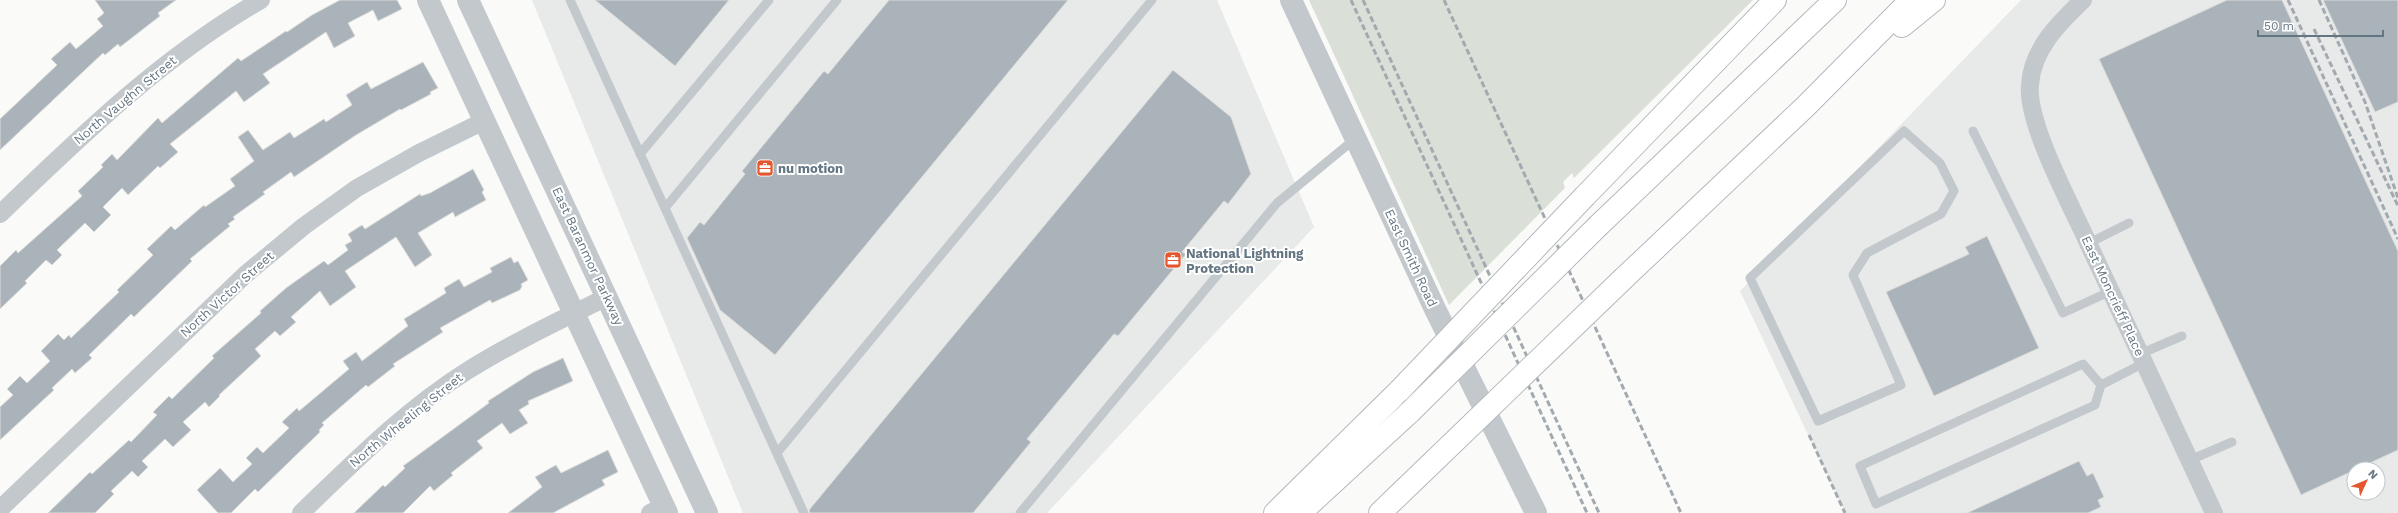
<svg xmlns="http://www.w3.org/2000/svg" width="2398" height="513" font-family="'Work Sans',sans-serif">
	<rect width="100%" height="100%" fill="#fafaf8"/>
	<g fill="#e8e9e9" fill-rule="evenodd">
		<polygon points="532,0 1217,0 1314,227 1047,513 743,513"/>
		<path d="M2021,0H2398V513H1845L1740,291ZM2354,469H2378V493H2354Z"/>
	</g>
	<polygon fill="#dadfd7" points="1309,0 1753,0 1574,178 1572,173 1563,182 1565,188 1449,305"/>
	<g fill="#aab3b9" stroke="#dcdcda">
		<polygon points="95,0 176,0 158,13 160,16 120,47 118,44 105,55 103,53 0,150 0,119 57,65 51,59 70,42 76,49 103,26 97,19 104,13"/>
		<polygon points="340,0 397,0 402,9 378,21 373,10 348,23 355,36 334,48 326,32 263,74 270,83 244,102 236,91 170,144 178,152 160,168 158,166 128,195 122,188 103,207 111,215 94,232 85,223 57,250 62,255 52,265 46,260 25,281 27,283 0,309 0,266 16,250 18,253 82,196 78,191 103,167 101,165 112,154 117,160 158,118 162,123 238,58 241,61 286,31 287,32 312,15"/>
		<polygon points="595,0 729,0 675,66"/>
		<polygon points="889,0 1068,0 775,355 720,310 687,238 700,222 704,225 745,174 742,171 824,71 828,74"/>
		<polygon points="2227,0 2282,0 2398,251 2398,450 2301,495 2099,59"/>
		<polygon points="2323,0 2398,0 2398,102 2375,112"/>
		<polygon points="423,62 438,88 430,92 431,94 401,110 400,109 356,135 294,177 291,172 263,192 265,194 233,217 235,219 228,224 230,226 190,259 192,261 134,317 131,314 89,355 92,358 75,373 72,369 52,388 54,390 0,440 0,407 13,395 7,389 20,376 27,383 50,361 41,351 58,334 64,340 69,335 71,338 119,292 117,290 153,255 147,249 171,226 175,230 204,205 205,207 235,186 230,179 254,161 238,137 248,130 263,150 290,132 294,138 324,119 326,122 352,105 346,95 367,82 371,89"/>
		<polygon points="1173,70 1231,117 1251,174 1228,204 1224,201 1182,252 1186,254 1118,336 1114,334 1027,439 1031,442 973,513 810,513 809,510"/>
		<polygon points="473,169 484,190 482,192 486,200 455,217 453,212 418,233 432,255 415,267 396,237 345,271 356,287 330,306 320,291 291,317 296,322 280,336 275,331 255,349 261,356 219,395 220,396 209,407 205,402 183,422 191,430 173,447 165,439 142,461 148,467 138,477 132,471 111,491 114,494 95,513 48,513 90,472 92,474 129,440 131,442 157,415 153,412 169,396 172,399 214,358 212,356 261,313 260,311 286,288 324,261 328,265 348,250 345,245 352,241 348,234 362,225 365,229 420,194 421,196 430,193"/>
		<polygon points="1987,236 2039,348 1934,396 1886,292 1969,254 1965,247"/>
		<polygon points="511,257 514,263 518,261 528,280 521,284 522,286 520,290 492,303 490,300 440,328 443,332 393,364 395,366 368,387 366,385 322,423 324,425 319,430 320,432 258,492 255,489 231,513 218,513 197,490 220,468 233,482 252,464 246,458 257,447 263,453 289,428 282,422 297,408 299,411 349,369 343,361 356,352 362,361 408,326 404,319 446,293 444,288 459,279 464,287 492,272 490,268"/>
		<polygon points="563,358 573,381 528,401 529,404 519,410 528,423 510,434 502,423 477,441 483,448 451,473 453,475 434,491 430,486 403,513 354,513 383,485 385,487 405,468 403,466 489,403 488,401 533,372"/>
		<polygon points="608,450 618,472 602,480 605,485 553,513 508,513 542,487 535,477 556,465 561,473"/>
		<polygon points="2079,461 2087,476 2093,473 2104,497 2098,500 2101,507 2088,513 1967,513"/>
	</g>
	<g fill="none" stroke-linecap="round" stroke-linejoin="round">
		<g stroke="#b4b9bd" stroke-width="24">
			<g id="motorway">
				<polyline points="1902,26 1934,0"/>
				<polyline points="1585,196 1775,0"/>
				<polyline points="1599,225 1835,0"/>
				<polyline points="1624,278 1806,106 1911,0"/>
				<polyline points="1275,513 1400,390"/>
				<polyline points="1300,513 1410,412"/>
				<polyline points="1380,513 1434,461"/>
			</g>
		</g>
		<g stroke="#c3c8cc" stroke-width="9">
			<polyline points="570,0 804,513"/>
			<polygon points="1904,131 1940,163 1954,191 1941,214 1867,253 1853,275 1901,385 1818,421 1750,278"/>
			<polyline points="1973,131 2063,313 2111,291"/>
			<polyline points="640,154 769,0"/>
			<polyline points="665,208 837,0"/>
			<polyline points="2089,243 2129,223"/>
			<polyline points="2140,354 2182,336"/>
			<polyline points="2101,385 2095,405 1876,504 1860,466 2083,364 2101,385 2144,363"/>
			<polyline points="777,453 1152,0"/>
			<polyline points="2190,460 2232,442"/>
			<polyline points="1020,513 1277,203 1356,138"/>
		</g>
		<g stroke="#c3c8cc" stroke-width="18">
			<path d="M2083,0C2059,23 2032,49 2030,85C2026,123 2072,207 2089,245C2131,334 2173,424 2214,513"/>
			<path d="M0,214C81,136 162,57 261,0"/>
			<polyline points="0,509 246,274 304,226 357,188 419,153 484,121"/>
			<path d="M301,513C353,463 405,410 467,371C512,343 560,320 607,297"/>
			<polyline points="650,513 664,506"/>
		</g>
		<g stroke="#c3c8cc" stroke-width="22">
			<polyline points="428,0 667,513"/>
			<polyline points="468,0 707,513"/>
			<polyline points="1291,0 1435,309 1536,513"/>
		</g>
		<use href="#motorway" stroke="#fff" stroke-width="22"/>
		<g stroke="#a2aab0" stroke-width="3" stroke-dasharray="6 3" stroke-linecap="butt">
			<polyline points="1351,0 1587,513"/>
			<polyline points="1363,0 1599,513"/>
			<polyline points="1444,0 1681,513"/>
			<polyline points="2288,0 2398,239"/>
			<polyline points="2319,0 2365,102 2398,198"/>
			<polyline points="2314,29 2398,206"/>
			<polyline points="1809,435 1845,513"/>
		</g>
		<g stroke="#b4b9bd" stroke-width="24" stroke-linecap="butt">
			<g id="motorway-bridge">
				<polyline points="1400,390 1585,196"/>
				<polyline points="1410,412 1599,225"/>
				<polyline points="1434,461 1624,278"/>
			</g>
		</g>
		<use href="#motorway-bridge" stroke="#fff" stroke-width="22"/>
	</g>
	<defs>
		<g id="office-square" transform="scale(0.9)"><rect x="-9" y="-9" width="18" height="18" rx="4" fill="#e4572e" stroke="#fff"/><path d="M-6-3h4V-5.5h4V-3h4V5H-6ZM-1-4.5V-3h2v-1.5ZM-6 0V1H6V0Z" fill="#fff"/></g>
	</defs>
	<g fill-rule="evenodd">
		<use href="#office-square" x="765" y="168"/>
		<use href="#office-square" x="1173" y="260"/>
	</g>
	<g text-anchor="middle" dominant-baseline="central" stroke-width="4" stroke-linejoin="round" paint-order="stroke">
		<g font-size="13" fill="#657683" stroke="#fff">
			<text transform="translate(125 100) rotate(-40)">North Vaughn Street</text>
			<text transform="translate(588 256) rotate(65)">East Baranmor Parkway</text>
			<text transform="translate(1411 258) rotate(65)">East Smith Road</text>
			<text transform="translate(227 294) rotate(-42)">North Victor Street</text>
			<text transform="translate(2113 296) rotate(65)">East Moncrieff Place</text>
			<text transform="translate(406 420) rotate(-39)">North Wheeling Street</text>
		</g>
		<g font-size="13" font-weight="bold" fill="#657683" stroke="#fff" text-anchor="start">
			<text x="778" y="168">nu motion</text>
			<text x="1186" y="253">National Lightning<tspan x="1186" dy="15">Protection</tspan></text>
		</g>
	</g>
	<g transform="translate(2366 481) rotate(46)"><circle r="19" fill="#ffffff" stroke="#c1c8cd"/>
	<path d="M0-3L7 15L0 10L-7 15Z" fill="#e4572e"/>
	<text y="-6" font-size="11" font-weight="bold" text-anchor="middle" fill="#657683">N</text>
	</g>
	<path d="M2258 30v6h125v-6" fill="none" stroke="#657683" stroke-width="2"/>
	<text x="2264" y="30" font-size="12" fill="#657683" stroke="#ffffff" stroke-width="3" paint-order="stroke">50 m</text>
</svg>
